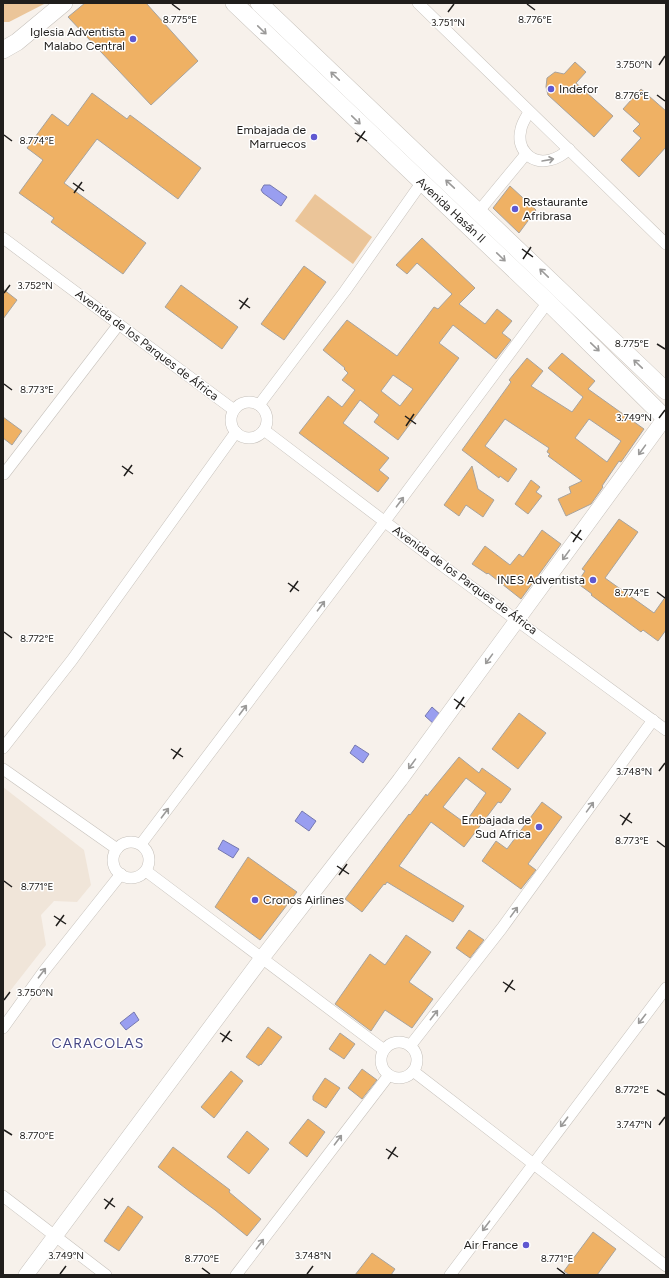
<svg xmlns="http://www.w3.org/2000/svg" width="669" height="1278" font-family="Figtree,sans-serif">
	<rect width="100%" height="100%" fill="#f7f1eb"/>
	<polygon fill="#f0e5d9" points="3,787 84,850 91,885 77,902 54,901 41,915 46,945 3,1000"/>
	<g fill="#ebc599">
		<polygon points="3,3 46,3 9,22 3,22"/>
		<polygon points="315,194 372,237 353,264 295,221"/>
	</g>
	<g fill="#999ef0" stroke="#7578b0">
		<polygon points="264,185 270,185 287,197 281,206 263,193 261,190"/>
		<polygon points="432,707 443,717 435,725 425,716"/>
		<polygon points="355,745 369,754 363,763 350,753"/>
		<polygon points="302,811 316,821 309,831 295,821"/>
		<polygon points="223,840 239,849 233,858 218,849"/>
		<polygon points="134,1012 139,1020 126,1030 120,1023"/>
	</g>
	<g fill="#efb164" stroke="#a8a39d" fill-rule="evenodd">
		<polygon points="85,3 146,3 198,61 151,105 68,17"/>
		<polygon points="575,62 586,72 576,83 613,116 594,137 548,95 546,87 547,78 555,72 564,74"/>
		<polygon points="641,89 666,111 666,147 639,177 621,160 641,138 633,131 640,124 623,109"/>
		<polygon points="92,93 127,119 130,115 201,168 178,199 97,139 64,183 146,243 123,274 51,222 54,218 19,193 43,160 27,148 52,114 68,126"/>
		<polygon points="510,186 536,210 519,233 493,208"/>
		<path d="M422,238L475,288L459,304L485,324L497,309L512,321L502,333L511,340L496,359L453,325L439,343L459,358L398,440L374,422L379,415L360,400L343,423L389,458L379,470L389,478L378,492L299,433L328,396L342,407L355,390L342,380L348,373L344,369L345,368L323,350L347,320L397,356L434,307L438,309L452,294L417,263L407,274L396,265ZM393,375L413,389L400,406L381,391Z"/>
		<polygon points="304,266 326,282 284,340 261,324"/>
		<polygon points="181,285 238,327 222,349 165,307"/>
		<polygon points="3,289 17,300 3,319"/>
		<path d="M562,353L595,381L588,389L644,429L621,462L619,461L602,486L603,487L591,504L566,516L558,499L571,493L569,487L582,481L548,456L550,454L547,452L549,448L505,419L485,446L517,469L508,482L500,476L499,478L462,450L511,382L509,380L527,358L543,371L531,386L572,412L583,397L548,368ZM589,419L621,441L607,462L575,438Z"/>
		<polygon points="3,417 22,431 12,445 3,438"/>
		<polygon points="472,466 478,489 494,500 483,517 466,505 459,516 444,505"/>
		<polygon points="531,480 540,487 536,492 542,496 528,514 515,504"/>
		<polygon points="619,519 638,532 605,578 654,613 666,596 666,630 658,641 643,630 641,632 591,595 592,594 577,583 585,571 582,569"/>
		<polygon points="542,530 561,544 521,599 488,573 487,574 472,564 485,546 510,565 519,554 523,557"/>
		<polygon points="519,713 546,733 518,769 492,749"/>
		<path d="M459,757L479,773L482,768L511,789L501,803L498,802L464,847L431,822L399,866L464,906L453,922L387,882L385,885L384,884L362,912L345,899L409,814L410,815L426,794L427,796ZM466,778L486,793L465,823L443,807Z"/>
		<polygon points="542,802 562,817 528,864 536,870 521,889 482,861 496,841 507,849"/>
		<polygon points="248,857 297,892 260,940 215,907"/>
		<polygon points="469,930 484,940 470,958 456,948"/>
		<polygon points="406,935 431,952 409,982 433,999 412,1028 385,1010 371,1031 335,1004 370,954 385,965"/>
		<polygon points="268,1027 282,1037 261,1065 260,1064 259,1066 246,1057"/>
		<polygon points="340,1033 355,1044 344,1059 329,1049"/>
		<polygon points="362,1069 377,1080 362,1099 348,1088"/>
		<polygon points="231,1071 243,1081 214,1118 201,1107"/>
		<polygon points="325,1078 340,1088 326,1108 313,1100 313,1096"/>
		<polygon points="308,1119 325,1132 307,1157 289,1143"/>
		<polygon points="247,1131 269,1149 249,1174 227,1157"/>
		<polygon points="173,1147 230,1190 229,1192 261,1219 247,1236 215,1210 189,1191 158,1167"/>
		<polygon points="128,1206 143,1217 119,1251 104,1241"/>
		<polygon points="593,1232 616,1249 597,1275 569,1275 564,1271"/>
		<polygon points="372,1253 395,1269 391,1275 355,1275"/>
	</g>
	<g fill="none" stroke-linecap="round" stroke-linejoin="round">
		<g stroke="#c7c2bc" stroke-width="12">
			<g id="street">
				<polyline points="418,3 666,244"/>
				<path d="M529,112C526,117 522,123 521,129C516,148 530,165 550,160C558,158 564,154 569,149"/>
				<polyline points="479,211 526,154"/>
				<polyline points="3,238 234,410"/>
				<circle cx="249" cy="420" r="18"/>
				<polyline points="259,405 345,291 422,182"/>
				<polyline points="264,430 447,569 666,730"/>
				<polyline points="4,474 119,324"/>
				<polyline points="3,748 72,660 236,432"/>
				<polyline points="3,769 117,849"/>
				<circle cx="131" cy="860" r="18"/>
				<polyline points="141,844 385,521 548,302"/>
				<polyline points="146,871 384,1050"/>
				<polyline points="3,1028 44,971 121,874"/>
				<circle cx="399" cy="1060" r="18"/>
				<polyline points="410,1046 502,928 653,720"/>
				<polyline points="413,1071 666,1266"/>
				<polyline points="3,1196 106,1275"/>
				<polyline points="236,1275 389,1075"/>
				<polyline points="450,1275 666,988"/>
			</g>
		</g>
		<g stroke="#c7c2bc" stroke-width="16">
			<polyline id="secondary" points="26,1275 262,958 400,780 665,418"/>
		</g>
		<g stroke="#c7c2bc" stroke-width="18">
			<g id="primary">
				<polyline points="234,3 548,302 666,419"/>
				<polyline points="259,3 666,391"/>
				<polyline points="3,50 17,42 64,3"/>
			</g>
		</g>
		<use href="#street" stroke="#fff" stroke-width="11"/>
		<use href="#secondary" stroke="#fff" stroke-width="15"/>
		<use href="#primary" stroke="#fff" stroke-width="17"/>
	</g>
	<defs><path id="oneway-shaft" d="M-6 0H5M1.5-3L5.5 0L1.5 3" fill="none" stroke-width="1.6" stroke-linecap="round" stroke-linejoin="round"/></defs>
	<g stroke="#9b9a99">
		<use href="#oneway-shaft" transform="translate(262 30) rotate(44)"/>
		<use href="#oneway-shaft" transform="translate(335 76) rotate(-136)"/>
		<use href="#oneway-shaft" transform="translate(356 120) rotate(44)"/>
		<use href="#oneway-shaft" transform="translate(548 160) rotate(-10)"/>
		<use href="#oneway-shaft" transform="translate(450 184) rotate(-137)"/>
		<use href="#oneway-shaft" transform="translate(501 257) rotate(44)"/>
		<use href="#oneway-shaft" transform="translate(544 273) rotate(-136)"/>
		<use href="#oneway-shaft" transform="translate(595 347) rotate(44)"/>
		<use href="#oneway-shaft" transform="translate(638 364) rotate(-136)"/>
		<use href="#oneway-shaft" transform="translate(642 450) rotate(126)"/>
		<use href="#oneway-shaft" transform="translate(400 502) rotate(-53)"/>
		<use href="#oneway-shaft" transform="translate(566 555) rotate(126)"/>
		<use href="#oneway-shaft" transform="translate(321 606) rotate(-53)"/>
		<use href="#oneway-shaft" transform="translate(489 659) rotate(126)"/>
		<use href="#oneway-shaft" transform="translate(243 710) rotate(-53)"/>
		<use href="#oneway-shaft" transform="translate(412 764) rotate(126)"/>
		<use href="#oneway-shaft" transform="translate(590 807) rotate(-54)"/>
		<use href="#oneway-shaft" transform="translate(165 813) rotate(-53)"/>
		<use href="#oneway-shaft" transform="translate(514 912) rotate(-54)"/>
		<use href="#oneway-shaft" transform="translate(42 973) rotate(-53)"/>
		<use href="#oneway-shaft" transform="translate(434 1015) rotate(-52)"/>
		<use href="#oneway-shaft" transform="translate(642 1019) rotate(128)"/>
		<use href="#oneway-shaft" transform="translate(564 1122) rotate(127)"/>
		<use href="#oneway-shaft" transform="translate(338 1140) rotate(-53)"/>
		<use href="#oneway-shaft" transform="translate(486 1226) rotate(127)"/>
		<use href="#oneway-shaft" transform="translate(260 1244) rotate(-53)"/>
	</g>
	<path fill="none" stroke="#201e1c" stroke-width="1.5" d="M172,4L180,10M527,4L535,10M448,12L454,4M659,65L665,56M657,95L665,101M355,133L367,141M4,135L12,141M357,142L365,131M73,183L84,191M74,193L82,182M522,249L533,257M523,259L531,247M4,293L10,285M239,300L250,308M240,309L248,298M657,344L665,349M4,384L12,390M405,416L416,424M659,418L665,410M406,426L414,414M122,466L133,474M124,476L132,465M571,532L582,540M573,542L581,530M288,583L299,591M290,592L298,581M657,592L665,598M4,632L12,638M454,699L465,707M456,709L464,697M171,749L183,757M173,759L181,748M659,771L665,763M620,815L632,823M622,825L630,813M657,841L665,847M337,866L349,874M339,875L347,864M4,881L12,887M54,916L66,924M56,926L64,915M503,982L515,990M505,992L513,980M4,1000L10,992M220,1033L232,1041M222,1042L230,1031M657,1090L665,1095M659,1125L665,1117M4,1130L12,1135M386,1149L398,1157M388,1159L396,1147M104,1199L115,1207M105,1209L113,1198M202,1268L210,1274M557,1268L565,1274M60,1274L66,1266M307,1274L313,1266"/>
	<g fill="#5f58d1" stroke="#fff" stroke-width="1.5">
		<circle cx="133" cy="39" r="4"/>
		<circle cx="551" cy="89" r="4"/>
		<circle cx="314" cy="137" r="4"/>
		<circle cx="515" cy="209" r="4"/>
		<circle cx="593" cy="580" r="4"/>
		<circle cx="539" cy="827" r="4"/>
		<circle cx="255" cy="900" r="4"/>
		<circle cx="526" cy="1245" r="4"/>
	</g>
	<g text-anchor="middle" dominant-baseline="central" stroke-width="3" stroke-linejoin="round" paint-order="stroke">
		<g font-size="12" fill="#201e1c" stroke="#fff" text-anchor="end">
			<text x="125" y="32">Iglesia Adventista<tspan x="125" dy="14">Malabo Central</tspan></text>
			<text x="559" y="89" text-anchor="start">Indefor</text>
			<text x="306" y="130">Embajada de<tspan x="306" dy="14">Marruecos</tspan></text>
			<text x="523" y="202" text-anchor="start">Restaurante<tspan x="523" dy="14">Afribrasa</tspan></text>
			<text x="585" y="580">INES Adventista</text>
			<text x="531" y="820">Embajada de<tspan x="531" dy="14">Sud Africa</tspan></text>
			<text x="263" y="900" text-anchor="start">Cronos Airlines</text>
			<text x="518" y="1245">Air France</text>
		</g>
		<g font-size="12" fill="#201e1c" stroke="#fff">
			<text transform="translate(451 210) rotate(43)">Avenida Hasán II</text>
			<text transform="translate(147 345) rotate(37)">Avenida de los Parques de África</text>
			<text transform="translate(465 580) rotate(36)">Avenida de los Parques de África</text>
		</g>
		<g font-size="14" letter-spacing="1" fill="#474886" stroke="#fff">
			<text x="98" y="1043">CARACOLAS</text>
		</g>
	</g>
	<g font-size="10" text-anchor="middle" fill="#201e1c" stroke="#fff" stroke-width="3" stroke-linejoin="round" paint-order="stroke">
		<text x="180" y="23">8.775°E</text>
		<text x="535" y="23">8.776°E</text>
		<text x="448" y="26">3.751°N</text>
		<text x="634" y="68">3.750°N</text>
		<text x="632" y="99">8.776°E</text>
		<text x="37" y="144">8.774°E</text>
		<text x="35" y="289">3.752°N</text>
		<text x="632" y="347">8.775°E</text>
		<text x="37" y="393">8.773°E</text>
		<text x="634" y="421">3.749°N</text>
		<text x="632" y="596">8.774°E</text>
		<text x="37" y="642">8.772°E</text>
		<text x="634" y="775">3.748°N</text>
		<text x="632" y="844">8.773°E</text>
		<text x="37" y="890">8.771°E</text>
		<text x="35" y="996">3.750°N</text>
		<text x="632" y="1093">8.772°E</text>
		<text x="634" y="1128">3.747°N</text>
		<text x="37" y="1139">8.770°E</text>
		<text x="66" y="1259">3.749°N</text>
		<text x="313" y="1259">3.748°N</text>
		<text x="202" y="1262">8.770°E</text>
		<text x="557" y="1262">8.771°E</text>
	</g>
	<rect width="669" height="1278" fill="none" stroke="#201e1c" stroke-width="8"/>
</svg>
